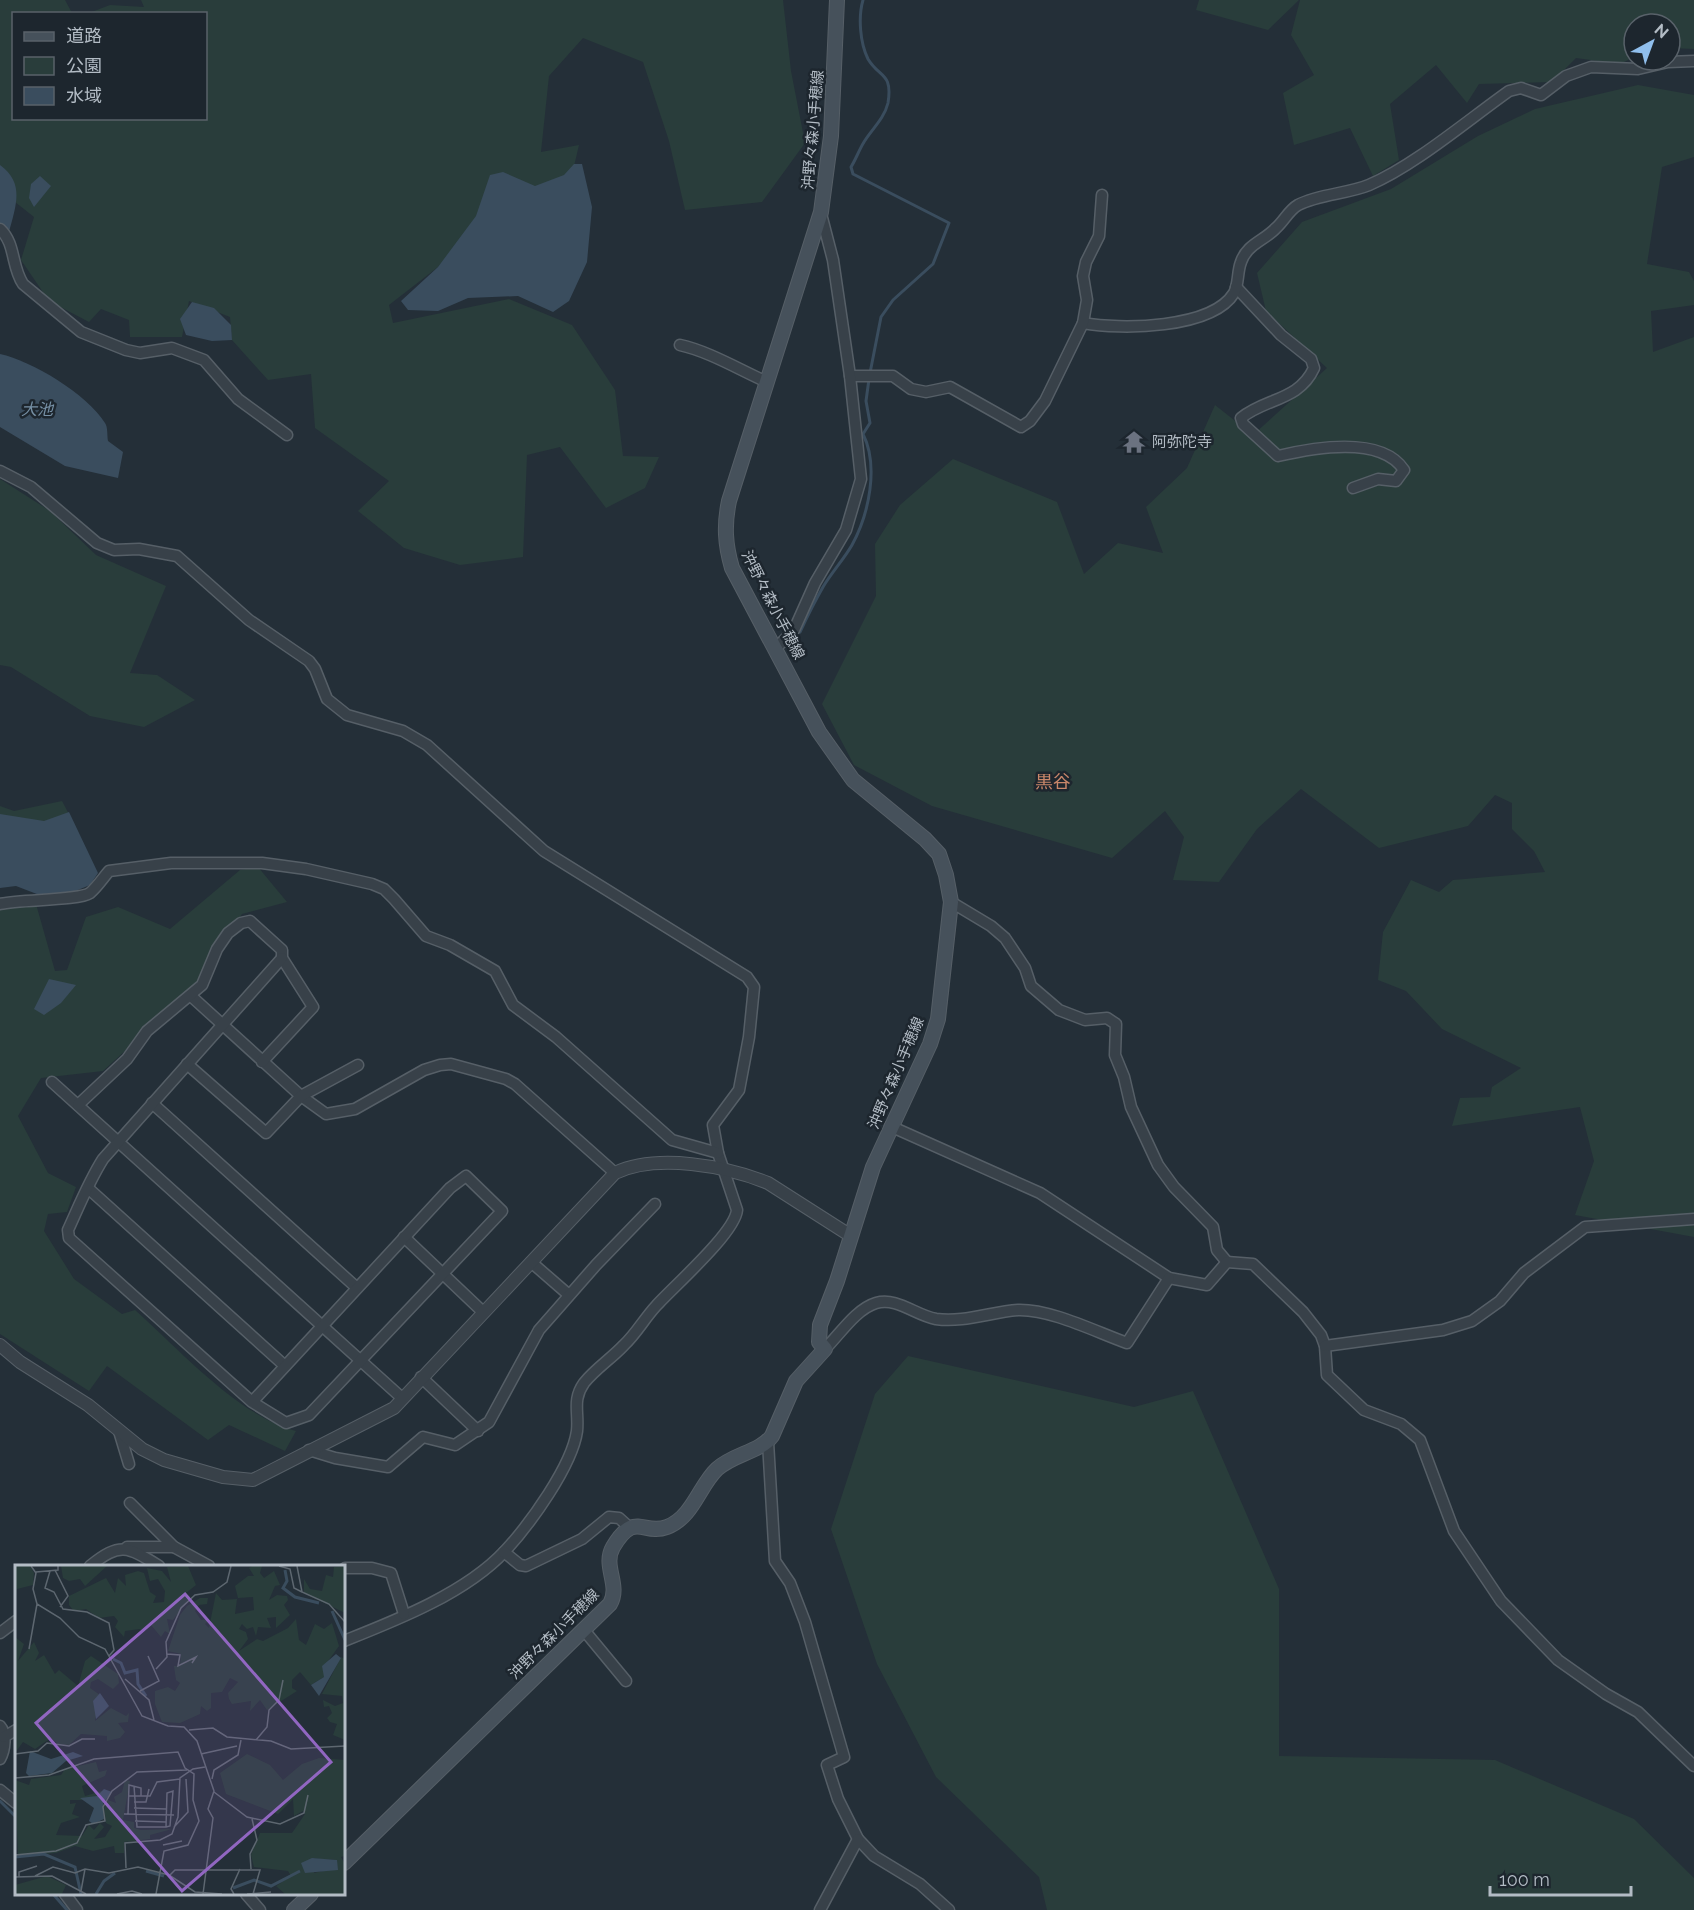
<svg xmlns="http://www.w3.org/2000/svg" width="1694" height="1910" font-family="Raleway,'Noto Sans JP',sans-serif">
	<rect width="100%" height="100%" fill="#242f38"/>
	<g fill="#293d3b">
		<polygon points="0,0 65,0 72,13 14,14 14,118 206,118 206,14 89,13 110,5 144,7 141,0 783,0 791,71 805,143 762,202 685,210 669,141 643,62 583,38 549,76 541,152 579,145 571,179 472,229 438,267 389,305 393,323 509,299 572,325 615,390 623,456 659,457 645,488 606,508 560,447 527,455 523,557 460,565 404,548 358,511 389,481 315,428 311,374 268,380 232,340 230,317 189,301 182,337 130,337 129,320 101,309 89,322 49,301 21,260 34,217 10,198 0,177"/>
		<polygon points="1199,0 1299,0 1268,30 1196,10"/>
		<polygon points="1300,0 1694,0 1694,49 1670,48 1670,24 1634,24 1634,57 1620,64 1576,58 1552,82 1479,84 1467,103 1436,65 1390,104 1399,160 1373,176 1350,128 1294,145 1283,93 1314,75 1291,35"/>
		<polygon points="1638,85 1694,95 1694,157 1662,167 1647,264 1689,272 1694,281 1694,305 1651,311 1653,352 1694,337 1694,1237 1575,1215 1594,1161 1580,1107 1452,1126 1460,1098 1490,1097 1492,1087 1521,1068 1442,1029 1406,991 1378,980 1383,932 1411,880 1439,892 1453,880 1545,872 1534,851 1512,829 1512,803 1495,795 1468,826 1379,848 1301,789 1257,829 1219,882 1173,880 1184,837 1165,811 1112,858 932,806 854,765 822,704 876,596 875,544 900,505 953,459 1057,502 1084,574 1118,543 1163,553 1146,507 1187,468 1215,405 1253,435 1327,368 1266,311 1257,273 1302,222 1391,189 1478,136 1535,109"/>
		<polygon points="0,479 50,511 96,555 166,586 130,673 157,675 195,700 144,727 90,716 11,667 0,665"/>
		<polygon points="62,801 71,818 17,833 0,822 0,806 14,811"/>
		<path d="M258,867L287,902L242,914L207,961L197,985L103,1071L41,1078L18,1116L48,1173L76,1187L67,1212L48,1214L44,1231L74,1279L122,1314L135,1310C179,1349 238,1416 296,1431L285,1451L229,1425L208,1440L107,1366L89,1391L0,1334V910L10,906L36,904L55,971L67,970L86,917L118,907L170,929L240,870Z"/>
		<polygon points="908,1356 1134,1407 1193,1391 1279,1589 1279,1756 1495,1760 1634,1819 1694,1878 1694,1910 1047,1910 1039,1877 936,1777 877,1664 831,1529 875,1394"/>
	</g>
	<g fill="#3a4d5e">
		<polygon points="574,164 582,164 592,207 587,262 569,301 553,312 518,296 468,298 438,311 408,310 401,301 438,267 476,216 490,175 503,172 535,186 564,175"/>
		<path d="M0,165C25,183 16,206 9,232L0,223Z"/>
		<polygon points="40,176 51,186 34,207 29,198 31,184"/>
		<polygon points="192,302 214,308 231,325 232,340 212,341 186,335 180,319"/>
		<path d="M0,354C32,361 87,394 105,423C108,427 107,436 108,441L123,452L118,478L65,466L0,427Z"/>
		<polygon points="69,812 98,873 90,885 73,892 42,896 16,886 0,888 0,814 44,821"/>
		<polygon points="49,979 76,985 61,1003 44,1015 34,1009"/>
	</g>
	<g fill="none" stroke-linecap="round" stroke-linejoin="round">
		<g stroke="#3a4d5e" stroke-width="3">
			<path d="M863,0C858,17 860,43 868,59C879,78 893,72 888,103C884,119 872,129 864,142C859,150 856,159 851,167L853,174L949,223L933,264L893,300L881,317L870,373"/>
			<path d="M800,632C807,617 815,601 823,587C832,572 844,559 852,545C869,514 879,466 863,434L870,423L866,401L869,379"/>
			<polyline points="0,1801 16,1817"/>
			<polyline points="53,1894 67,1910"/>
		</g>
		<g stroke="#565f67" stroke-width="13">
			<g id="minor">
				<path d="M0,229C16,244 11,266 23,284L81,332L126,350L140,353L172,348L204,360L238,399L287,435"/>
				<path d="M1236,287L1281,335L1311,359L1314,368C1299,401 1265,398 1241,418L1243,424L1278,456C1312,448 1381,435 1404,470L1396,481L1378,479L1353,488"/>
				<path d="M1083,323C1120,330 1212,329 1234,293C1239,284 1237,272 1241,262C1247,244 1264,241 1276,228C1284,221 1289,210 1298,205C1319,194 1347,194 1369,185C1414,166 1468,120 1509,91L1521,88L1541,95L1566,76L1591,67L1638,69L1668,62L1694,61"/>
				<path d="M680,345C708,351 740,370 767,382"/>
				<polyline points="850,376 893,376 911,389 926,392 950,387 1021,427 1030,421 1045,401 1083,323 1087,300 1083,276 1086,262 1099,236 1102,195"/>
				<path d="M0,471L31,487L97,543L114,550L139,549L177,556L249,620L309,661L315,669L327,699L347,715L403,731L427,745L544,851L747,977L754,987L749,1037L739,1090L713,1125L718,1153L737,1210C735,1233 673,1287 656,1306C644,1319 636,1334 624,1345C612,1358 595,1369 584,1383C572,1400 579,1412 577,1431C572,1466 530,1524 505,1551C466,1593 397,1620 344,1641"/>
				<polyline points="775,649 794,630 815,583 846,530 861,479 850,376 833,260 821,214"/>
				<polyline points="951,902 991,926 1005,938 1025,968 1031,986 1059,1010 1085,1020 1107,1018 1116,1024 1115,1055 1124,1077 1131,1107 1158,1165 1174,1187 1213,1227 1217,1250 1227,1262"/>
				<path d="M0,904C20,899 78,901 90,893C97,887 103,878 109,871L171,863H262L306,869L372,884L384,889L394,899L426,936L450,945L495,971L513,1005L556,1037L672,1140L718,1153"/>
				<polyline points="191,996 301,1096 326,1114 355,1109 424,1070 440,1065 451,1064 506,1079 515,1084 615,1173"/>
				<polyline points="187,1064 266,1133 301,1096 358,1065"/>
				<polyline points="52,1082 402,1398"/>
				<polyline points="152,1103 357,1288"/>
				<polyline points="78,1105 127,1059 147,1031 202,985 217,949 228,933 241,923 250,921 282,950 282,958 313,1007 262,1062"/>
				<polyline points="890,1126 1040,1193 1169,1278 1207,1285 1227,1262 1253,1264 1303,1312 1321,1335 1325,1346 1327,1375 1364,1410 1401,1424 1420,1440 1454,1531 1501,1601 1558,1660 1606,1694 1638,1712 1694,1766"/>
				<polyline points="89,1189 285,1366"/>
				<polyline points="404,1237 483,1312"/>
				<polyline points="531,1262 569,1295"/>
				<polyline points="1325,1346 1443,1330 1472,1321 1500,1301 1524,1273 1585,1227 1694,1219"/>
				<path d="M825,1349C840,1334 856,1309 876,1303C897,1297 915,1315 936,1319C963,1323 991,1312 1018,1310C1051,1309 1096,1332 1127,1343L1169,1278"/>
				<polyline points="421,1377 478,1431"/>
				<path d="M252,1402L450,1188L466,1176L502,1211L309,1415L286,1423L252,1402L69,1238L68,1230C79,1206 89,1181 103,1159L282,958"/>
				<polyline points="119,1431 129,1464"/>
				<polyline points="768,1442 775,1561 790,1583 805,1622 844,1757 827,1765 838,1799 858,1839 874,1856 920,1884 949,1910"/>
				<polyline points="309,1450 335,1458 388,1467 423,1437 455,1445 489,1422 539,1330 596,1265 655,1204"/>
				<polyline points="130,1503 174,1547 209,1566"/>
				<polyline points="127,1547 174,1547"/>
				<polyline points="504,1552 520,1565 526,1566 582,1539 609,1517 619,1518 629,1527"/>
				<path d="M90,1566C120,1542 127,1546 159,1566"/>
				<polyline points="345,1568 372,1568 391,1573 404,1614"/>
				<polyline points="583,1629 626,1681"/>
				<polyline points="0,1633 16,1621"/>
				<path d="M0,1726C7,1734 5,1750 0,1759"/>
				<polyline points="4,1737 16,1730"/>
				<polyline points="0,1790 16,1803"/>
				<polyline points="65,1894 77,1910"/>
				<polyline points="246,1894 260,1910"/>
				<polyline points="820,1910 858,1839"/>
			</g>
		</g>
		<g stroke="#565f67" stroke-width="14">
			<path id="tertiary" d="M0,1345L20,1362L88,1405L142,1449L164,1460L223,1477L253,1480L394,1408L615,1173C657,1153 726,1166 768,1183L851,1236"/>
		</g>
		<g stroke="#565f67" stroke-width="16">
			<g id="secondary">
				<path d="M344,1863L610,1604C621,1585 602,1566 613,1547C635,1510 643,1536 667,1527C693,1517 699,1486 717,1469C733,1454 760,1452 772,1436L796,1381L825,1349L819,1342L820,1325L837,1281L873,1167L930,1044L938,1019L951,902L946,875L939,854L925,839L853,780L819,732L732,568C725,544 724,525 729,501L821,212L831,136L837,0"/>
				<polyline points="294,1910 311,1894"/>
			</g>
		</g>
		<use href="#minor" stroke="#384149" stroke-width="10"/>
		<use href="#tertiary" stroke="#384149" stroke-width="12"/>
		<use href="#secondary" stroke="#46515b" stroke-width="14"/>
	</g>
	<defs>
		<g id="temple-bare" transform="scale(1.8)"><path d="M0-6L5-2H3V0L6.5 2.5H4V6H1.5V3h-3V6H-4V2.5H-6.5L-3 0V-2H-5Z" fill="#6b7280" stroke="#1d262e" stroke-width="2.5" paint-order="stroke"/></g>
	</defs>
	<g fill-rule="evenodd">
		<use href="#temple-bare" x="1134" y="442"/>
	</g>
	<g text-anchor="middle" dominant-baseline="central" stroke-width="5" stroke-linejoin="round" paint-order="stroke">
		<g font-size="15" fill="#b3bcc5" stroke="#1d262e">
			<text transform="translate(813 130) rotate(-85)">沖野々森小手穂線</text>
			<text transform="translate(773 605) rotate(63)">沖野々森小手穂線</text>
			<text transform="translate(896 1073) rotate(-67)">沖野々森小手穂線</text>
			<text transform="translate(554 1634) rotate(-45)">沖野々森小手穂線</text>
		</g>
		<g font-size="15" fill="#b3bcc5" stroke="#1d262e" text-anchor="start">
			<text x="1152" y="442">阿弥陀寺</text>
		</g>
		<g font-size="16" font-style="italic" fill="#7690a5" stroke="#1d262e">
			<text x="37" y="409">大池</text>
		</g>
		<g font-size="18" fill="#c9876a" stroke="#1d262e">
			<text x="1053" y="781">黒谷</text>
		</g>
	</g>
	<g transform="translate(15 1565)">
		<rect width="330" height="330" fill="#242f38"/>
		<path d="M0,1H15L19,8L18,20L2,24V32ZM46,1H92L70,21L65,14L54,16L48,13ZM173,1L181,20L171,28L175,32L158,55L152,54L155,69L150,66L146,72L136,60L127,68L125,64L110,66L109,72L100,62L103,56L99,51L84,53L71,44L59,46L54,40V31L91,13L100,28L103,13L111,21L110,10L123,6L129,8L135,27L141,31L138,38L149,37L150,26L143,14L135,16L132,3L147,6L156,17L152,2ZM237,1H247L245,8L249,13L259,6L265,20L260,21L254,35L262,30L272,31L273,35L269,40L275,50L261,63V52L252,53L256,63L243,62L241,71L238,62L232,64L227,59L224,64L231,67L233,74L224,86L242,74L248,76L273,63L281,54L284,75L291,80L300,59L309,64L317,58L324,81L311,99L309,112L296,120L285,107L277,115V123L282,126L252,145L245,135L235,146L236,136L217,139L214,134L213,128L223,117L215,113L207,127L196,128V143L192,146L186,141L185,149L165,158L147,157L140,139V126L153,122L160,126L165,118L161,115L159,101H165L166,89L153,86L165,50L172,41L185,33H193L192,39L184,40L180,46L186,55L195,54L190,59L194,63L201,28L207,35L222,34L220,49L239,45L238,32L223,33L220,21L233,11H239L234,3ZM330,1V48L289,28V14L295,24L307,26L311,10L318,12L319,2ZM0,72L9,79L3,96L19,77L24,88L20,96L29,90L40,109L44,105L63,121L70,96L76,91L103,109L104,118L98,124L83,114L76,117L75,123L85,130L80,156L96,143L111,151L114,148L113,157L103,158L110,167L105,173L92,176V171L66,169L54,180L43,179L36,173L20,184L8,177L0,188ZM326,92L330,94V175L318,170L322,159L315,157L312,153L317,148L314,141L309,142L308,135L320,141L328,138L327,131L307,129ZM232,189L255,200L268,215L287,199L304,193L330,195V291L326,292L330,299V329H270L261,321L276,311L273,306L239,302L236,290L245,268H277L290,249L288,246L279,251L278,234L263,249L211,229L205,208ZM299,293L304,294L322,295L312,305L299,308ZM81,197L84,207L92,205L90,211L67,221L70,231L90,225L75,235H55V239L61,238L57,249L65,252L46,258L41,270L67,271L74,260L79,265L85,258L89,262L79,274L90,272L97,261L91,258L89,242L93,235L101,238L99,232L107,227L110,215L115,216L108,255L119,257V263L126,265L157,264L135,270V274L109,277V288H100L99,281L78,286L60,281L41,288L3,291L0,215L14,220L16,214L46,210L50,204ZM32,311L51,320L47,329H0V320Z" fill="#293d3b" fill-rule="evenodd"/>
		<path d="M321,89L326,93L304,131L296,120L309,112L307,101ZM85,128L94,141L81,154L78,136ZM15,186L36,194L58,187L68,191L51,196L37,208L14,211L11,208ZM89,224L97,227L88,238L89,254L78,259L74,256L79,243L65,233L82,231ZM297,293L322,295L323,305L290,308L286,298Z" fill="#3a4d5e"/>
		<path fill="none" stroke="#3a4d5e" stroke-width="3" d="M270,5L272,16L268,23L280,32L304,38M317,46L330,75M98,94L106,98L110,108L122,105L123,119L131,131M0,292L29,289L60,302L66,329M131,306L149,311M218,323L239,315L256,321L285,306M81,329L89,316L100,308"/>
		<path fill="none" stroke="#5d6770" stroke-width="1.5" d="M16,1L21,8L18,24L22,39L45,53L64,72L90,84L127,151L153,161L169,162L182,176L199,226L193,244L198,253L188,329M264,1L275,4L279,23L287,27M282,1L287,27L314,39L330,57M40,5L53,31L45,42M35,6L30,23L39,27L48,44L72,47L94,58L99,85L94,91M21,7L43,5V1M14,84L22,39M152,89L165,90L163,101L181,92L177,98M141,104L152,92L151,77L166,43L180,30L198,27L212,17L216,1M110,114L134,135L139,155M125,126L144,116L133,91M174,165L198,163L212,172L256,176L276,184L330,181M241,175L252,162L254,145L264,135L268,115M0,189L23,186L32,178L54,181L67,174H80M186,189L222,181M0,213L34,210L79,194L163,187L170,203L179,209L178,235L184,256L173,280L149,286L141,329M197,214L199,205L223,190L226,175M119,221L122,262H151L155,261L158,226L152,228L151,262M199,227L232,252L265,259L289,248L293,230M114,231H135L142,217L165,214M119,237H131L134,224M119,243L151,244M109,249L159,250M113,249L114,220L126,223V231M120,256L151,257M159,262L173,247L171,214M148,280L167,276M0,290L41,286L62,278L71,260L90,256L88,242L97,226L122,207L172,205M111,303L110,278L145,275L157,269L163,252L165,213L178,204L190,202M236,304L235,289L242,275L237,254M20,311L38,302L60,308L70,304L94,308L123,302L154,310L180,327L207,329M154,311L160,305H245L238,329M0,312L37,311L71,329M4,312V307L22,301M66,326L70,304M102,329L117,326L127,329M219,329L216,324L225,304M232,329L256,327"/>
		<path fill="#9166c1" fill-opacity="0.15" stroke="#9166c1" stroke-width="3" d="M170,29L316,197L167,326L21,158Z"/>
		<rect width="330" height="330" fill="none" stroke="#b3bcc5" stroke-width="3"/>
	</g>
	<rect x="12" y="12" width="195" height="108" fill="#1d262e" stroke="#59626a" stroke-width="1.5"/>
	<rect x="24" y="32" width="30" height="9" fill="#46515b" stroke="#59626a" stroke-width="1.5"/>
	<text x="66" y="42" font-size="18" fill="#b3bcc5">道路</text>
	<rect x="24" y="57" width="30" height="18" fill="#293d3b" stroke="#59626a" stroke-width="1.5"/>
	<text x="66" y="72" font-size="18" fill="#b3bcc5">公園</text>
	<rect x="24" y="87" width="30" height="18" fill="#3a4d5e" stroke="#59626a" stroke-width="1.5"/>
	<text x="66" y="102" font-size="18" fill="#b3bcc5">水域</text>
	<g transform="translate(1652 42) rotate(41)"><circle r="28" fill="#1d262e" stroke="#59626a" stroke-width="1.5"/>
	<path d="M0-4.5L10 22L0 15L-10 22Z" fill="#90bfed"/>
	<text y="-9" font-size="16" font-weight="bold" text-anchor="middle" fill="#b3bcc5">N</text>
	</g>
	<path d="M1490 1886v9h141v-9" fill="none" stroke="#b3bcc5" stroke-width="3"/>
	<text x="1499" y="1886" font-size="18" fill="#b3bcc5" stroke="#1d262e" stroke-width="4.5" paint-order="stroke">100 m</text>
</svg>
